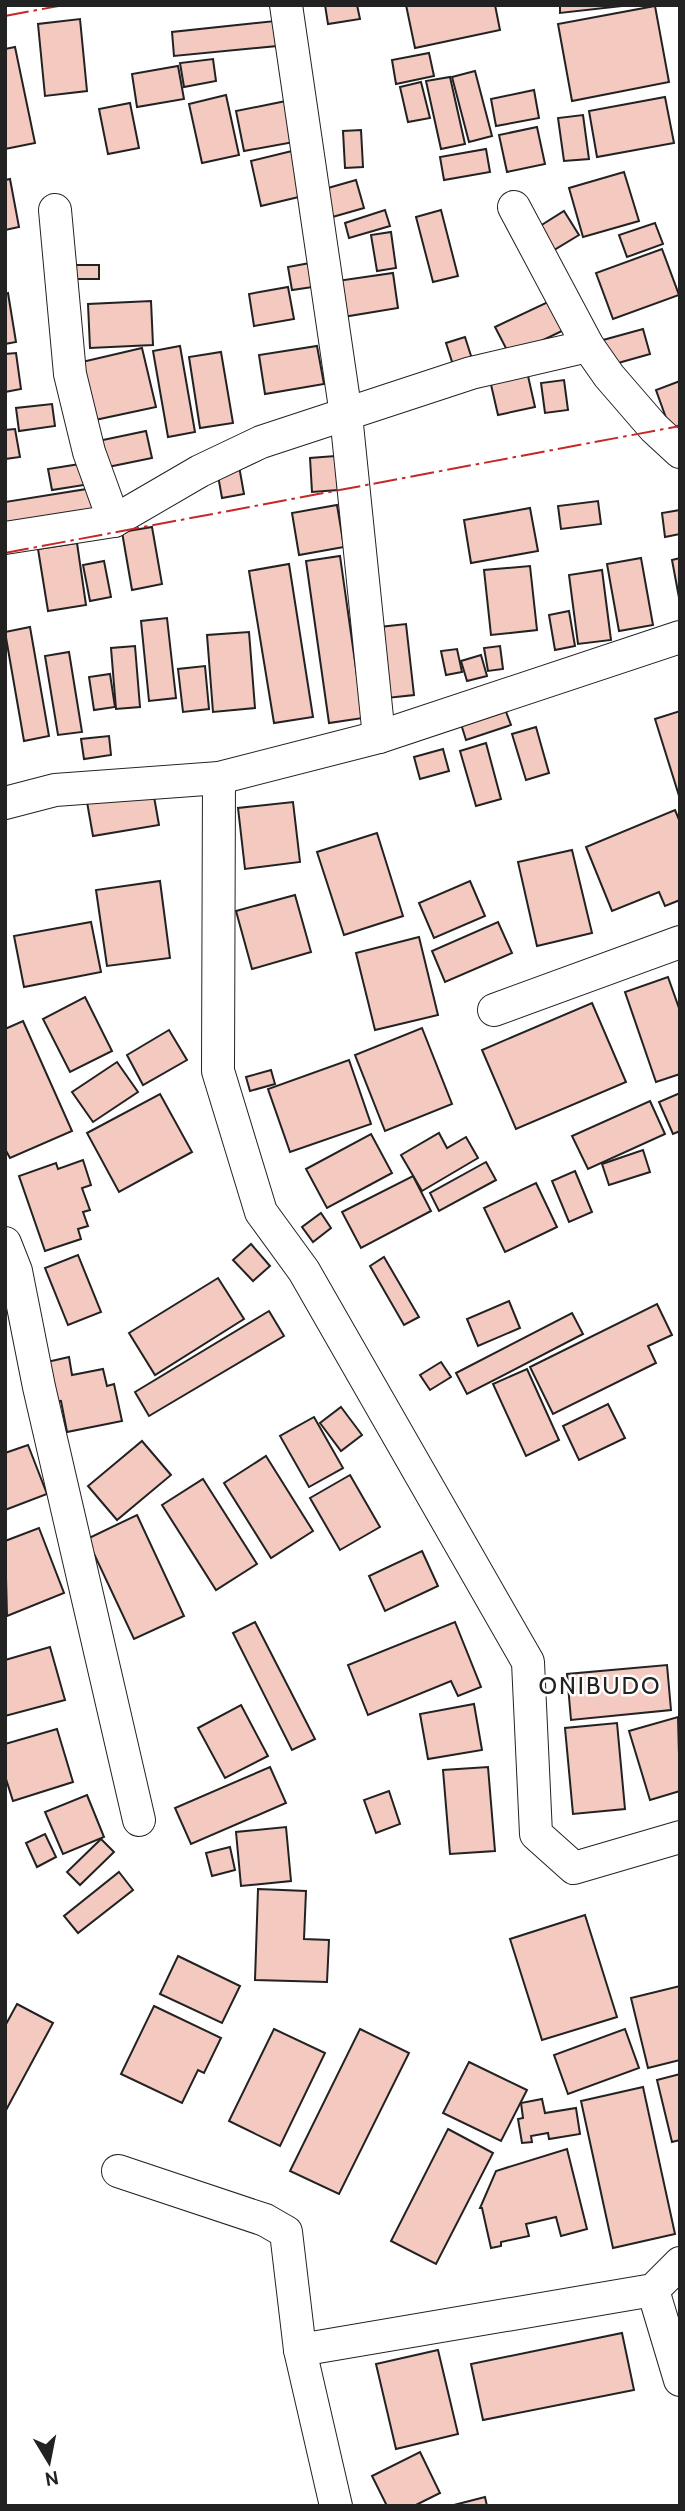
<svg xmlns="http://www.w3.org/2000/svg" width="685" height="2511" font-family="Cabin,sans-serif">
	<rect width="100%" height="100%" fill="#fff"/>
	<g fill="#f3c9c0" stroke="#222" stroke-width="2">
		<polygon points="325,5 357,5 360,19 328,24"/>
		<polygon points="406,5 495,5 500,30 415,48"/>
		<polygon points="560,5 631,5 560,13"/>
		<polygon points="655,6 669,82 572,101 558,24"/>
		<polygon points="80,19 87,91 45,96 38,24"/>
		<polygon points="275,21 277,46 174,56 172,32"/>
		<polygon points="15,47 35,143 5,149 5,49"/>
		<polygon points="429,53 434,76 396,84 392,60"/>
		<polygon points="213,59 216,81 184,87 180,63"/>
		<polygon points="178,66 184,99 137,107 132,74"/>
		<polygon points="475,71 492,136 469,142 452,77"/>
		<polygon points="450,77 465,144 441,149 426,81"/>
		<polygon points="421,82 430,118 408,122 400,87"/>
		<polygon points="534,90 539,118 496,126 491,99"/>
		<polygon points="226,95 239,155 202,163 189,104"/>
		<polygon points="665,97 674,143 597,157 589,111"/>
		<polygon points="286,101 294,142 244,151 236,111"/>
		<polygon points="130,103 139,148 108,154 99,109"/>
		<polygon points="583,115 589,159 564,161 558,118"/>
		<polygon points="537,127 545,164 507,172 499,135"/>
		<polygon points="361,130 363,167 345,168 343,131"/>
		<polygon points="486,149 490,172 444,180 440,157"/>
		<polygon points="292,151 303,196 261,206 251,161"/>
		<polygon points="624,172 639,221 583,237 569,188"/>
		<polygon points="10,179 19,227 5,230 5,180"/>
		<polygon points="356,180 364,208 329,218 321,190"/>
		<polygon points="385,210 390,226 349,238 345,223"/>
		<polygon points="441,210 458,276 433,282 416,217"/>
		<polygon points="564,211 579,235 554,250 540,226"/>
		<polygon points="655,223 663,244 627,257 619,235"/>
		<polygon points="391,232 396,268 377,271 371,235"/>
		<polygon points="662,249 679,295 613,319 596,273"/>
		<polygon points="310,263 313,287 292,290 288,267"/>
		<rect x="76" y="265" width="23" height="14"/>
		<polygon points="393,273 398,308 343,317 337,281"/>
		<polygon points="288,287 294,319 254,326 249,294"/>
		<polygon points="8,293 16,342 5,344 5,294"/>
		<polygon points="151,301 153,345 90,348 88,304"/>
		<polygon points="550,301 564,330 510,356 495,327"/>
		<polygon points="643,329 650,354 611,365 603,340"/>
		<polygon points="465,337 473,362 454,368 446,343"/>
		<polygon points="180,346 195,432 168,437 153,351"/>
		<polygon points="317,346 324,384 265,394 259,355"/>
		<polygon points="142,348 156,407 95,420 82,362"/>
		<polygon points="221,352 233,423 200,428 189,357"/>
		<polygon points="16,353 21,389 5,392 5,354"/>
		<polygon points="526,367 535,407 498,415 489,376"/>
		<polygon points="564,380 568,410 545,413 541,383"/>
		<polygon points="680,381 680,425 670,429 656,390"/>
		<polygon points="52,404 55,426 19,431 16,408"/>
		<polygon points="15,429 20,457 5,459 5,430"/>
		<polygon points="146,431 152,458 103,468 98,441"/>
		<polygon points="335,456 338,490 312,492 310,458"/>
		<polygon points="80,464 84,485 52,490 48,469"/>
		<polygon points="239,466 244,494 222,498 217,470"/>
		<polygon points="93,488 97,515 5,530 5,502"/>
		<polygon points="598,501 601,524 561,529 558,506"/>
		<polygon points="337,505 344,547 299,555 292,513"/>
		<polygon points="530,508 538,551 471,563 464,520"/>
		<polygon points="680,510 680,534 665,537 662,513"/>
		<polygon points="152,527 162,584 132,590 122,532"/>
		<polygon points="77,543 86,605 48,611 38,549"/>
		<polygon points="340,556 363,718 329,723 306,561"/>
		<polygon points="641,558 653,625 619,631 607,564"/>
		<polygon points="680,558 680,603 672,560"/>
		<polygon points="104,561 111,597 90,601 83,565"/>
		<polygon points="289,564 313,717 274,723 249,571"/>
		<polygon points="530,566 537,630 491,635 484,570"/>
		<polygon points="602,570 611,640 578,644 569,575"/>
		<polygon points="569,611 575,646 555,650 549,615"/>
		<polygon points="167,618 176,698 149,701 141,621"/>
		<polygon points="406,624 414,695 387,698 380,627"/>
		<polygon points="30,627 49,736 24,741 5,632"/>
		<polygon points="249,632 255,708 213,712 207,635"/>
		<polygon points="135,646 140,707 116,709 111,648"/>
		<polygon points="500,646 503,669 488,671 484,648"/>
		<polygon points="457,649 462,672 446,675 441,651"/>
		<polygon points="69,652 82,732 58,735 45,656"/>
		<polygon points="481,655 487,676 467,681 461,661"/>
		<polygon points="205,666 209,709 183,712 178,669"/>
		<polygon points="110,674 115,707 94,710 89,677"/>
		<polygon points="505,709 511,725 466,740 461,724"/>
		<polygon points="680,711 680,799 655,719"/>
		<polygon points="536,727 549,773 526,780 512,734"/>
		<polygon points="109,736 111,755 84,759 81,739"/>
		<polygon points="486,743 501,799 476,806 460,751"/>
		<polygon points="443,749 449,771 420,779 414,757"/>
		<polygon points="153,791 159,825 93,836 87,802"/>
		<polygon points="293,802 300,862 245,869 238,808"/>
		<polygon points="675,810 680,822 680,900 665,906 659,892 612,911 586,847"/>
		<polygon points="377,833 403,916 344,935 317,852"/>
		<polygon points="572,850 592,933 537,946 518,862"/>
		<polygon points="160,881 170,958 107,966 96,890"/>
		<polygon points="470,881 485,916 434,938 419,903"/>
		<polygon points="295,895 311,952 252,969 236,911"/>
		<polygon points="91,922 101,972 24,987 14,936"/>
		<polygon points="498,922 512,953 445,982 432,951"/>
		<polygon points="419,937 438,1015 375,1030 356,953"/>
		<polygon points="668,977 680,1011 680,1074 656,1082 625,992"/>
		<polygon points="85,997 112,1051 70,1072 43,1019"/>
		<polygon points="592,1003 626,1082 516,1129 482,1050"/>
		<polygon points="23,1021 72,1131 10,1158 5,1149 5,1029"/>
		<polygon points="422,1028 452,1104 385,1131 355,1055"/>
		<polygon points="169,1030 187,1060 143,1085 127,1055"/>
		<polygon points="349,1060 371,1124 290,1152 268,1089"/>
		<polygon points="117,1062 138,1092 93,1122 72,1092"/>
		<polygon points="271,1070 275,1084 250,1091 246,1077"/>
		<polygon points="680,1093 680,1131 673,1134 659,1102"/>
		<polygon points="160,1094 192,1152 119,1192 87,1133"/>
		<polygon points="650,1101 665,1134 588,1169 572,1136"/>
		<polygon points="439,1133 447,1148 466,1137 478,1158 422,1191 401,1155"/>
		<polygon points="371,1134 392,1173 327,1208 306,1169"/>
		<polygon points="643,1150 650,1172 609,1185 602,1164"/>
		<polygon points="83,1160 91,1185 82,1188 90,1210 83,1212 88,1226 78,1229 81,1239 45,1251 19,1176 56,1163 58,1169"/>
		<polygon points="486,1162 496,1180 439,1211 430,1193"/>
		<polygon points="575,1171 592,1212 569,1222 552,1181"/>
		<polygon points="413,1176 431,1211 361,1248 342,1212"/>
		<polygon points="536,1183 557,1227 505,1252 484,1208"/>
		<polygon points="321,1213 331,1228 313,1242 302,1227"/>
		<polygon points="251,1244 270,1266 253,1281 233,1260"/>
		<polygon points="78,1255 101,1312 68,1325 45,1268"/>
		<polygon points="384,1257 419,1317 404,1325 370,1266"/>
		<polygon points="218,1278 244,1319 155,1375 129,1333"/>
		<polygon points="509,1301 520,1328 478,1346 467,1319"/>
		<polygon points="657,1304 672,1335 648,1346 656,1363 553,1414 530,1367"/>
		<polygon points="269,1311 284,1336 149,1416 135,1392"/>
		<polygon points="572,1313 583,1334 467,1394 456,1373"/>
		<polygon points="69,1357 72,1375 103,1369 107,1386 114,1384 122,1421 67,1432 61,1401 55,1402 47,1362"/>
		<polygon points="441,1362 451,1377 430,1390 420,1375"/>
		<polygon points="527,1369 559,1440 526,1456 493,1384"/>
		<polygon points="608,1404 625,1438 579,1460 563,1426"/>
		<polygon points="341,1407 362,1435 341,1451 320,1423"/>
		<polygon points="314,1417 343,1468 309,1487 280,1436"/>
		<polygon points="142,1441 171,1475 117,1520 88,1486"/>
		<polygon points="28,1445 47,1494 5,1510 5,1453"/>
		<polygon points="266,1456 313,1531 271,1558 224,1483"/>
		<polygon points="350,1475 380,1527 340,1550 310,1498"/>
		<polygon points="203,1479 257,1564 216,1590 162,1505"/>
		<polygon points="137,1515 184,1616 134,1639 87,1539"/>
		<polygon points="39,1528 64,1593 7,1616 5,1541"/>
		<polygon points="422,1551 438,1586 385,1611 369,1576"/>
		<polygon points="255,1622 315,1739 292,1750 233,1633"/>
		<polygon points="455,1622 481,1687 458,1696 451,1681 368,1715 348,1665"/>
		<polygon points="50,1647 65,1700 5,1716 5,1660"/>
		<polygon points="667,1665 671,1710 571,1720 567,1674"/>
		<polygon points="474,1704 482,1750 428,1759 420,1714"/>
		<polygon points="241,1705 268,1756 225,1778 198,1728"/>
		<polygon points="678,1717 680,1791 650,1800 629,1731"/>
		<polygon points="617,1723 625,1809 573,1814 565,1728"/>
		<polygon points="57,1729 73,1782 13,1801 5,1776 5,1744"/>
		<polygon points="270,1767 286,1803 191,1844 175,1808"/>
		<polygon points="488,1767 495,1851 450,1854 443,1770"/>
		<polygon points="389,1791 400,1824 376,1833 364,1800"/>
		<polygon points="87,1795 104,1837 63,1854 45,1812"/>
		<polygon points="286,1827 291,1881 241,1886 236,1832"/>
		<polygon points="45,1834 56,1857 37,1867 26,1843"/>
		<polygon points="101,1839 114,1852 80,1885 67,1872"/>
		<polygon points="230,1847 235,1870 212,1876 206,1853"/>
		<polygon points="119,1872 133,1890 78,1933 64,1916"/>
		<polygon points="258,1889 306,1891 304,1939 329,1940 327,1982 255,1980"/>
		<polygon points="585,1915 617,2017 542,2040 510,1939"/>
		<polygon points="178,1956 240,1986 222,2023 160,1994"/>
		<polygon points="680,1986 680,2060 648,2068 631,1998"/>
		<polygon points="17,2004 53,2023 5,2112 5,2026"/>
		<polygon points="154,2006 221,2038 204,2073 198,2070 182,2103 121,2074"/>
		<polygon points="274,2029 325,2053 280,2146 229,2121"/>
		<polygon points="360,2029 409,2053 339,2194 290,2171"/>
		<polygon points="625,2029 639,2068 568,2094 554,2055"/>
		<polygon points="469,2062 527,2090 501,2141 443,2113"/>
		<polygon points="680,2074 680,2140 672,2142 657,2080"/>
		<polygon points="643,2087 675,2234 613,2248 581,2101"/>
		<polygon points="542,2099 545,2113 576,2108 580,2134 549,2139 548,2133 531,2136 532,2142 522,2143 518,2119 523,2118 521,2103"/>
		<polygon points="448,2129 493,2153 436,2264 391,2241"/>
		<polygon points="567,2149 587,2229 561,2236 556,2217 526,2224 529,2236 501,2242 501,2246 491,2248 482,2208 480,2208 496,2171"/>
		<polygon points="622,2333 634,2390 483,2420 471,2364"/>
		<polygon points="438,2350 458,2434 396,2449 376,2364"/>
		<polygon points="420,2452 440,2493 414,2506 387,2506 372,2476"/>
		<polygon points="485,2497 487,2506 450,2506"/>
	</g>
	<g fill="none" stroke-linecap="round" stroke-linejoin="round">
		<g stroke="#222" stroke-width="34">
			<g id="minor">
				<polyline points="286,5 346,415 379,737"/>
				<polyline points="514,207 588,346 609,376 654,428 680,452"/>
				<polyline points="114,521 200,471 261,442 471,373 588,346"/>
				<polyline points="5,538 114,521 89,452 70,374 55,210"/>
				<polyline points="219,778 218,1071 261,1212 304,1271 528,1662 536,1834 574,1868 680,1837"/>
				<polyline points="5,803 55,790 219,778 379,737 680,637"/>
				<polyline points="494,1010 680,942"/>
				<polyline points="5,1243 16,1271 39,1387 139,1820"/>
				<polyline points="118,2171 265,2220 286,2232 300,2350 336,2506"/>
				<polyline points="653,2290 680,2380"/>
				<polyline points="300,2350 653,2290 680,2263"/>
			</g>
		</g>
		<use href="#minor" stroke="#fff" stroke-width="32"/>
		<g stroke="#c62828" stroke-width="2" stroke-dasharray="24 5 3.5 5" stroke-linecap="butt">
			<polyline points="5,16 64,5"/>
			<polyline points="5,553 680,426"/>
		</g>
	</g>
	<g text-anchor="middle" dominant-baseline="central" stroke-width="5" stroke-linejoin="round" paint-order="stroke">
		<g font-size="24" letter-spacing="2" fill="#222" stroke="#fff">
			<text x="600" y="1685">ONIBUDO</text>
		</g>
	</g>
	<rect width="685" height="2511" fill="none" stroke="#222222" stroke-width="14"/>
	<g transform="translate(49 2462) rotate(170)" stroke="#ffffff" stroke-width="5" paint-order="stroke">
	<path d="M0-5L12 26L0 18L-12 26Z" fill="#222222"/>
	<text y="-10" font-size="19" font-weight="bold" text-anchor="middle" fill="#222222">N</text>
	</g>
</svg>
